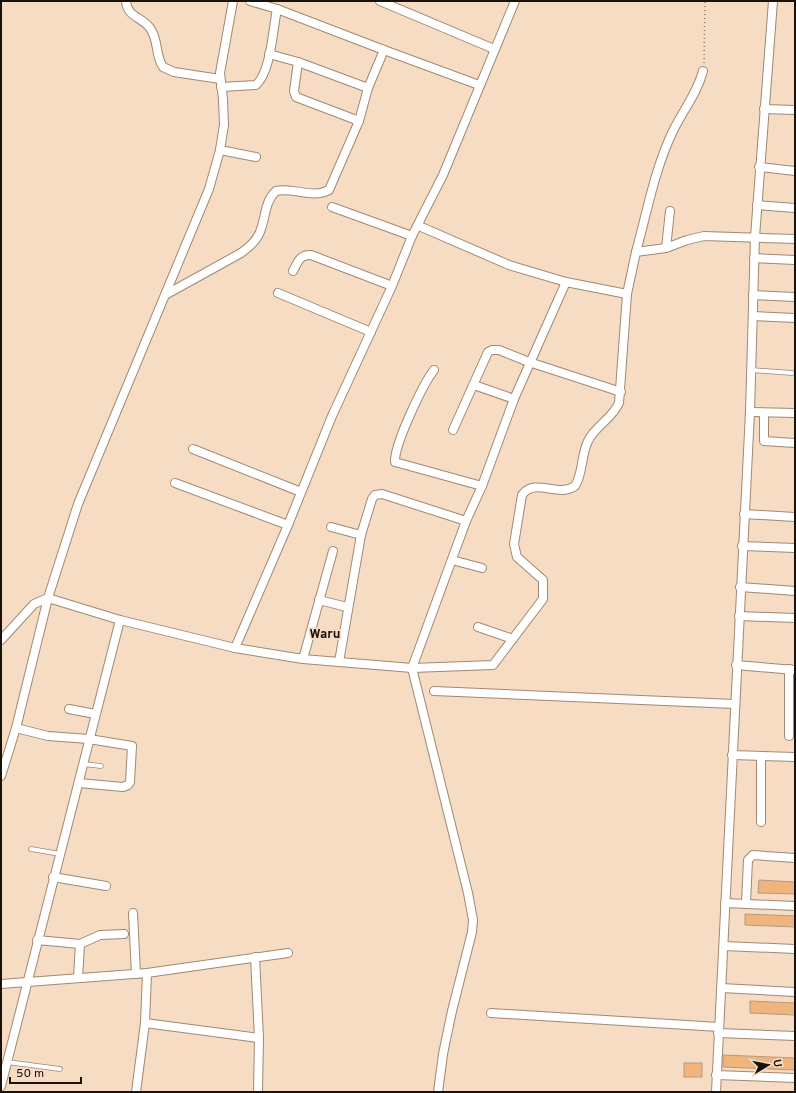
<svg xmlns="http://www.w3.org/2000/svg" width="796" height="1093" font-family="Overpass,sans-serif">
	<rect width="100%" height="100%" fill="#f7dcc4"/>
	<g fill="#f0b57d" stroke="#b29982">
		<polygon points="759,880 795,882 795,894 758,893"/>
		<polygon points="745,914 795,916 795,927 745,925"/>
		<polygon points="750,1001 795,1003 795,1015 750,1013"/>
		<polygon points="723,1055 795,1058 795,1070 723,1067"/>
		<rect x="684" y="1063" width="18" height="14"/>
	</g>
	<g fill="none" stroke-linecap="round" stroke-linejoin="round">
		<g stroke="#a18872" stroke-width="5.5">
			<g id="lane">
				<polyline points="751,370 792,373"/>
				<polyline points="83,764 101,766"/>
				<polyline points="31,849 60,854"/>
				<polyline points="7,1062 60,1069"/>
			</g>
		</g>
		<g stroke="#a18872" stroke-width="10">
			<g id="street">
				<path d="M126,1C127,17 142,17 150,28C159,40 155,56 163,67L174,72L220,79"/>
				<polyline points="380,1 494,49"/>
				<polyline points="384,50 479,85"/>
				<polyline points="269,54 298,62 368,88"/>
				<polyline points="298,62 294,91 296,97 359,121"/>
				<path d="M221,87L256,85C271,72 273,28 277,9"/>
				<polyline points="764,109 795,110"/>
				<polyline points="220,150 256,157"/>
				<polyline points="759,167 795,171"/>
				<polyline points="757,205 795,208"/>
				<polyline points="332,207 412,236"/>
				<polyline points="419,226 509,265 566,282 627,294"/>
				<polyline points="666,248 670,211"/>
				<path d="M636,252C647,212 655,168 673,131C683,110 697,94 703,71"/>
				<polyline points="754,258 795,260"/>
				<path d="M293,271C298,262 300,254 311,255L392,286"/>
				<polyline points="278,293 371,332"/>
				<path d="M165,295L241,253C249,247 258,240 261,229C266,215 265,201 276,191C294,187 312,199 329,190L359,121L368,88L384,50L277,9L250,1"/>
				<polyline points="753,295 795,297"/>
				<polyline points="753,316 795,318"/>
				<path d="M434,370C423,384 394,445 395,462L482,486"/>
				<polyline points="474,385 514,399"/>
				<polyline points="750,412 795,413"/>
				<polyline points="764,413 764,441 795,443"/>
				<polyline points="453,430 488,352 492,350 499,350 529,362 621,392"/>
				<polyline points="193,449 301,492"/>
				<polyline points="175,483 288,525 235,648"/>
				<polyline points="744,514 795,517"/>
				<polyline points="288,525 332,416 392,286 412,236 443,175 515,1"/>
				<polyline points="331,527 361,535"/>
				<polyline points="742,546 795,548"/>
				<polyline points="452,560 482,568"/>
				<polyline points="740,587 795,591"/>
				<polyline points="319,600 347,607"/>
				<polyline points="739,616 795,618"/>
				<path d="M120,620L235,648L303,659L412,668L493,665L543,599V580L517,557L514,544L522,495C535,477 558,498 575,486C583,474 581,455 588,441C595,426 612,419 619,403L627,294L636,252L666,248L687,240L704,236L795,239"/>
				<polyline points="478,627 513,639"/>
				<polyline points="1,640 34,604 48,598"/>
				<polyline points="303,659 333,551"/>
				<polyline points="339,662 361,535 372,499 375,495 382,494 466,521"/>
				<polyline points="736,665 795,670"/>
				<polyline points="789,669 789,736"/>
				<polyline points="434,691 734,704"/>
				<polyline points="69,709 95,714"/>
				<polyline points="16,728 48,736 89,739 132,746 130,782 128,785 123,787 79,783"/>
				<polyline points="732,755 795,757"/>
				<polyline points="1,776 16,728 48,598"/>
				<polyline points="761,822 761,756"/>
				<polyline points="53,877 106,886"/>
				<polyline points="725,903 795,906"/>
				<polyline points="746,903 748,860 753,855 795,858"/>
				<polyline points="133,913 136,974"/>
				<polyline points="37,940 80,944 100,935 124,934"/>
				<polyline points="724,946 795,949"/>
				<polyline points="255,957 259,1038 258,1092"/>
				<polyline points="78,978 80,944"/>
				<polyline points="1,984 147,973 288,953"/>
				<polyline points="721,988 795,992"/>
				<polyline points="491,1013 719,1027"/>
				<polyline points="145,1023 259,1038"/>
				<polyline points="718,1033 795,1036"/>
				<polyline points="716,1075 795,1078"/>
				<polyline points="1,1086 120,620 48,598 78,504 209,189 220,150 224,125 223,99 220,73 233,1"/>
				<polyline points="136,1092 145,1023 147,973"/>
				<polyline points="438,1092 443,1054 452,1011 472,932 473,920 468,893 412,668 466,521 482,486 514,399 566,282"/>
				<polyline points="716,1092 750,412 755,237 773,1"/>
			</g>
		</g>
		<polyline stroke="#8c7a69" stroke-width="1.5" stroke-dasharray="1 3" stroke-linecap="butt" points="704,63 705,1"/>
		<use href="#lane" stroke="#fff" stroke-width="4"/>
		<use href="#street" stroke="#fff" stroke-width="8"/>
	</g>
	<g text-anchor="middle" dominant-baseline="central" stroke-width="3.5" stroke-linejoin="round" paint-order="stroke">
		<g font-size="13" font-weight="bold" fill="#1a1108" stroke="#f7dcc4">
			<text x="325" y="635">Waru</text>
		</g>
	</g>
	<rect width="796" height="1093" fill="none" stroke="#1a1108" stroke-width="4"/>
	<g transform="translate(768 1065) rotate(80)" stroke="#f7dcc4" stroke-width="3" paint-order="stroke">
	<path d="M0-3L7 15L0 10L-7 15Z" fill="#1a1108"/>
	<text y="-6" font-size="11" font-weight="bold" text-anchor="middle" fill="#1a1108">U</text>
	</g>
	<path d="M10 1077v6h71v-6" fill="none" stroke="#1a1108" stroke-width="2"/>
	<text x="16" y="1077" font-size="12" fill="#1a1108" stroke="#f7dcc4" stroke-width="3" paint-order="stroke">50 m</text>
</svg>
